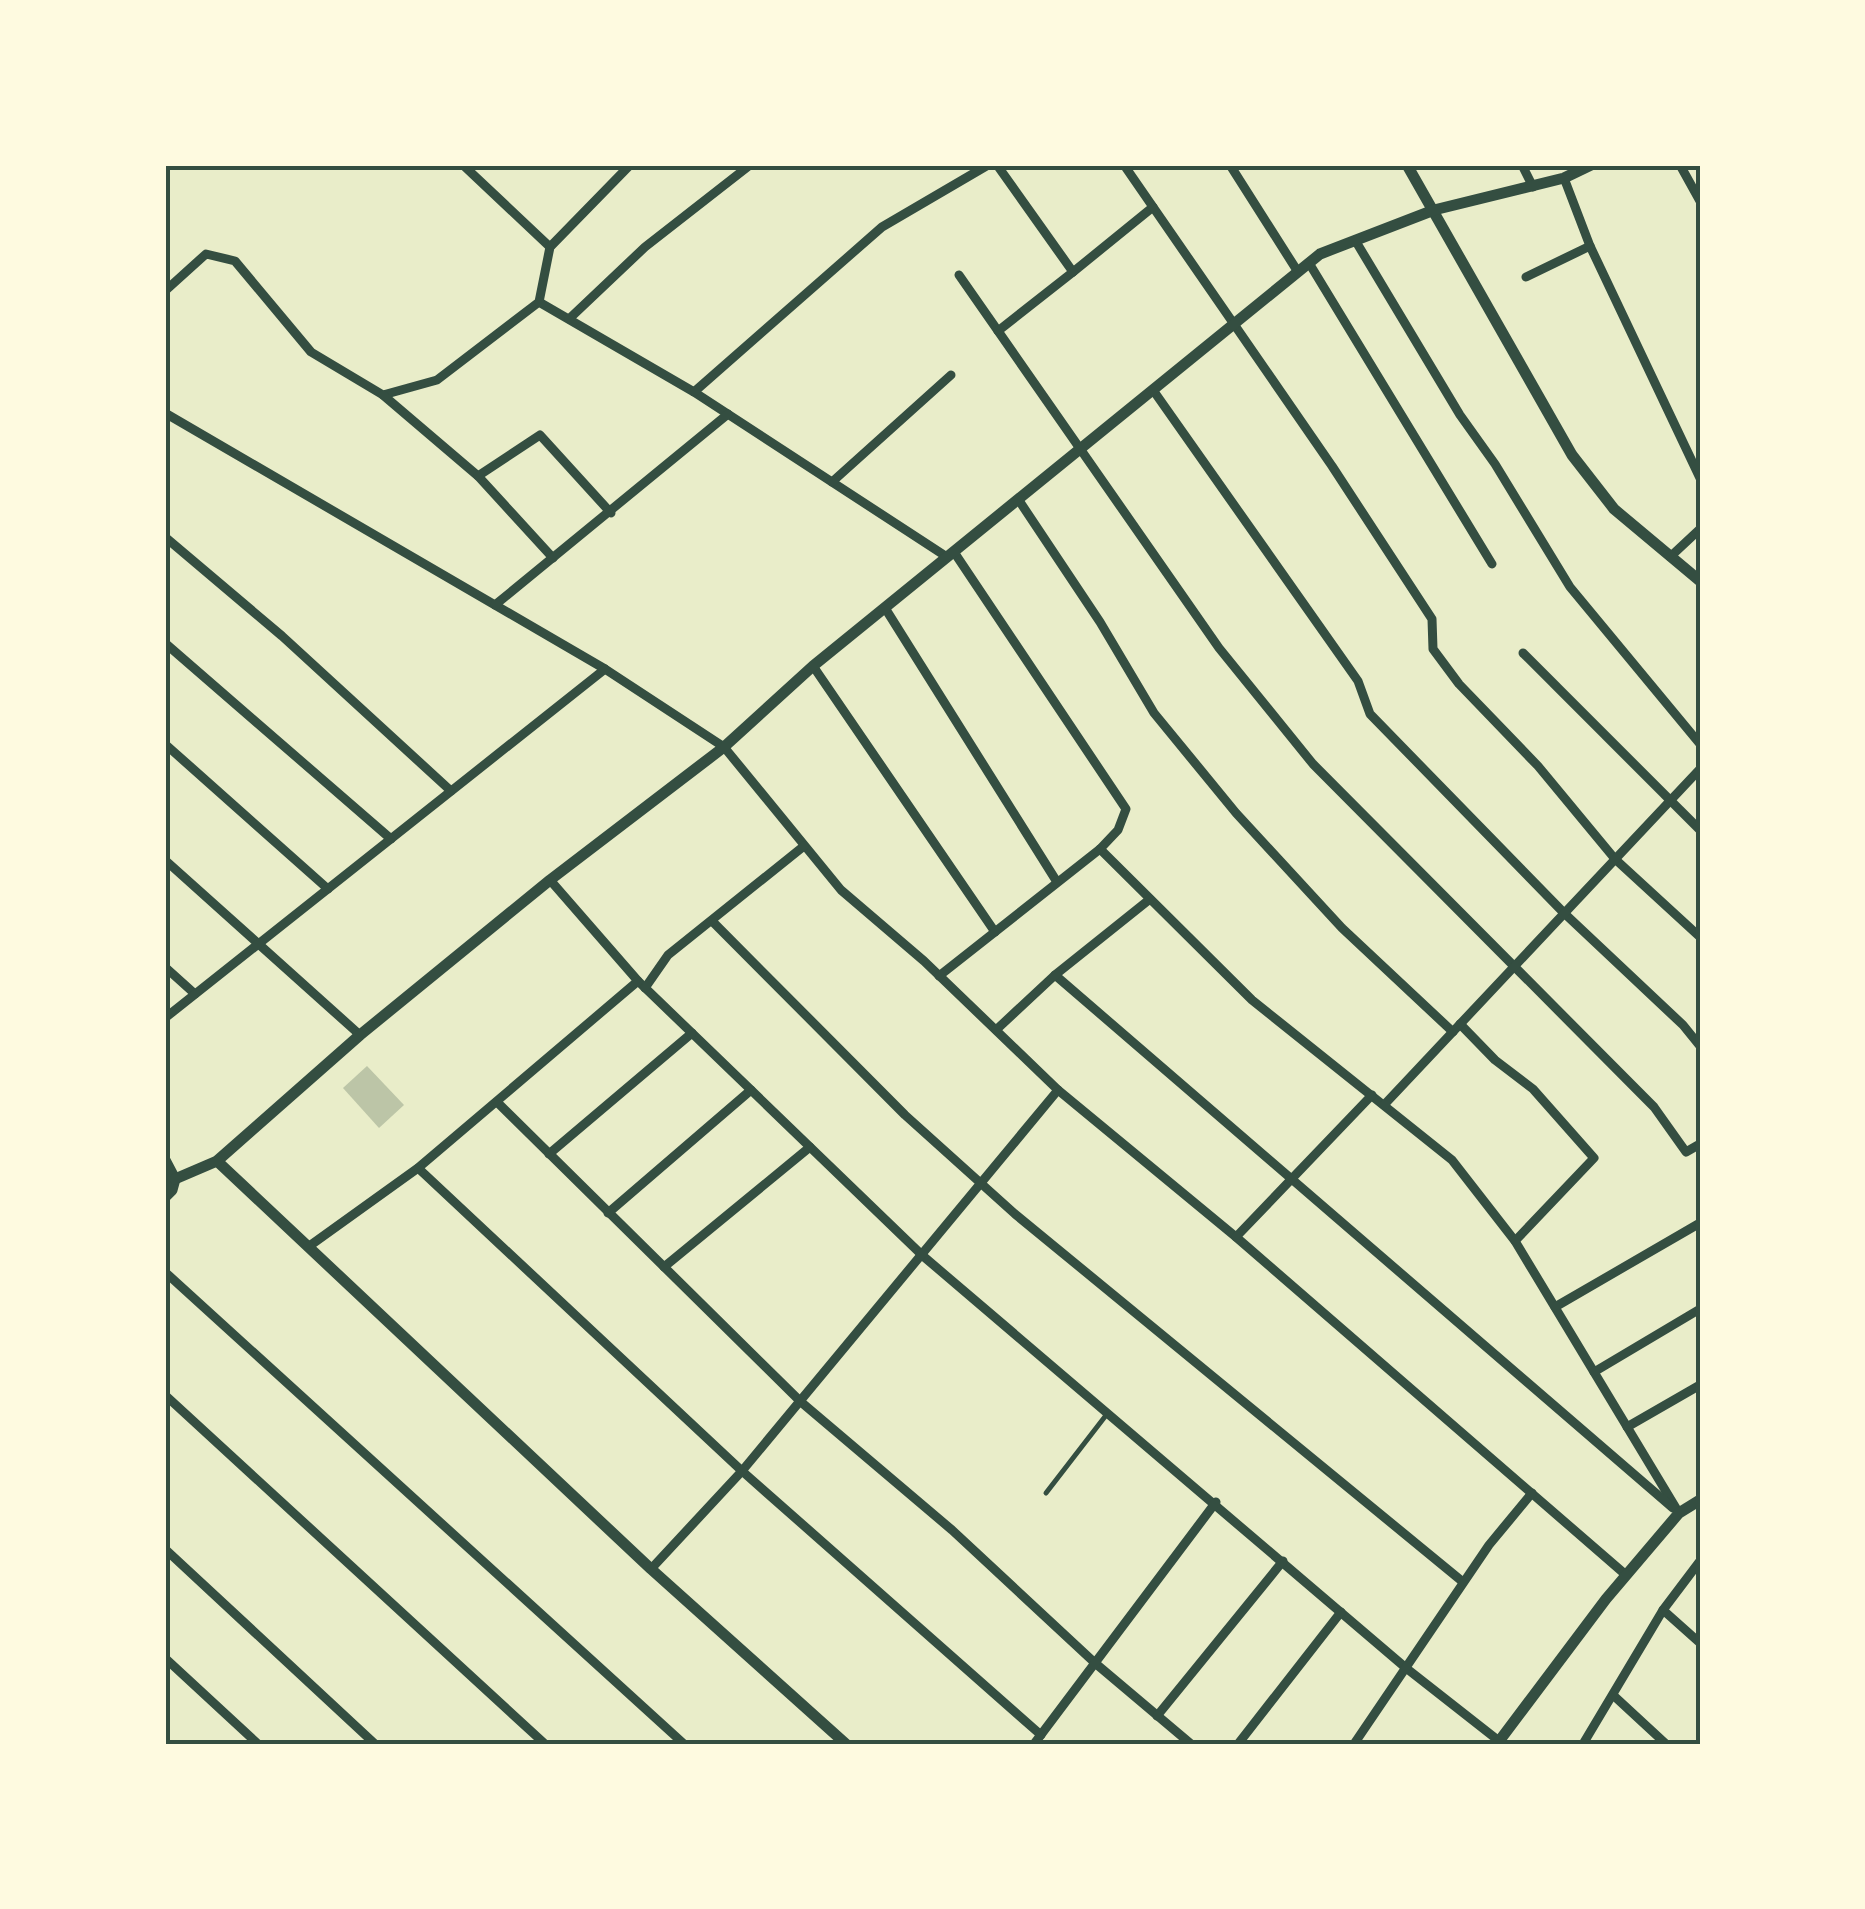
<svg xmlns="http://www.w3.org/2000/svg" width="1865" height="1909" font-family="'PT Sans',sans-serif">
	<rect width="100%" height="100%" fill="#e9edc9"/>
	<polygon fill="#bcc5a7" points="367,1066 404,1105 379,1128 343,1088"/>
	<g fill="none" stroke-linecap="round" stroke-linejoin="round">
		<polyline stroke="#344e41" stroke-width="5" points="1046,1493 1107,1414"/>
		<g stroke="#344e41" stroke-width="9">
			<polyline points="463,165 550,247"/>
			<polyline points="997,165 1073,272 1153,207"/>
			<polyline points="1124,165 1332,466 1432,619 1433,649 1459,684 1538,766 1615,859 1700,937"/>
			<polyline points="1230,165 1298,272"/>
			<polyline points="1522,165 1533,187"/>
			<polyline points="1680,165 1700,201"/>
			<polyline points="1564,178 1590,246 1700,478"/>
			<polyline points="1355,240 1460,415 1495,464 1570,587 1700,744"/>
			<polyline points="1309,263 1492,564"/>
			<polyline points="959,275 1219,648 1313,764 1654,1107 1686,1152 1700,1144"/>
			<polyline points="1526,277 1590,246"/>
			<polyline points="165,291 206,254 235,261 311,352 383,395 437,380 539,302 550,247 630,165"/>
			<polyline points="539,302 694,392 947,557"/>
			<polyline points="569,319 645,247 750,165"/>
			<polyline points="998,331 1073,272"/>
			<polyline points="1153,390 1358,681 1370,714 1564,913 1683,1025 1700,1046"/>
			<polyline points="694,392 882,227 988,165"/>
			<polyline points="383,395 478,476 553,558"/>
			<polyline points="165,413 605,669 724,747 841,890 924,961 1058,1090 1236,1237 1626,1575"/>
			<polyline points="478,476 540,435 611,513"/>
			<polyline points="832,482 951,375"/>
			<polyline points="1018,499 1100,622 1154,713 1236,813 1342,928 1453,1032"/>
			<polyline points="165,537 282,636 451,791"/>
			<polyline points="1670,557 1700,529"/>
			<polyline points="495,605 728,414"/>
			<polyline points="885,608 1057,882"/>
			<polyline points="165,643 391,839"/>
			<polyline points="1523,653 1700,830"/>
			<polyline points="813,666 995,932"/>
			<polyline points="165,744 328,889"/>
			<polyline points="1100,849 1252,1000 1452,1160 1515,1241 1679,1513"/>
			<polyline points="165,860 360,1035"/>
			<polyline points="550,880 638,981 923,1256 1406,1668 1499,1741"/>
			<polyline points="712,921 905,1115 1015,1214 1463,1582"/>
			<polyline points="165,967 195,994"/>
			<polyline points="1055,975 1673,1508"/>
			<polyline points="939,976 1100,849 1118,830 1126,809 954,552"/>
			<polyline points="645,988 668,955 804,846"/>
			<polyline points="165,1018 605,669"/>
			<polyline points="1460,1024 1495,1060 1533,1089 1594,1158 1515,1241"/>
			<polyline points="996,1030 1055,975 1150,899"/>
			<polyline points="497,1102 801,1402 952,1530 1095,1663 1191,1744"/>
			<polyline points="1384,1105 1700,769"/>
			<polyline points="549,1154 692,1033"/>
			<polyline points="418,1168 742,1471 1041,1735"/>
			<polyline points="608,1213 751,1090"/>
			<polyline points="1236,1237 1372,1095"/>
			<polyline points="308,1247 418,1168 638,981"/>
			<polyline points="664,1267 810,1147"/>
			<polyline points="165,1272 684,1744"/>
			<polyline points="1555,1307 1700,1223"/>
			<polyline points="1594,1372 1700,1309"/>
			<polyline points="165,1395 545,1744"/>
			<polyline points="1627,1427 1700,1385"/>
			<polyline points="165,1549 375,1744"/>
			<polyline points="651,1569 742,1471 1058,1090"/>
			<polyline points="1663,1610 1700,1643"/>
			<polyline points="165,1658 258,1744"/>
			<polyline points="1613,1695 1666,1744"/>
			<polyline points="1157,1716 1283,1561"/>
			<polyline points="1034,1744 1216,1502"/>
			<polyline points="1238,1744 1341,1612"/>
			<polyline points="1354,1744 1489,1545 1532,1493"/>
			<polyline points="1583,1744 1663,1610 1700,1561"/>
		</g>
		<g stroke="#344e41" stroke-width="11">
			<polyline points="1407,165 1572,455 1614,509 1700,581"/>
			<polyline points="165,1160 175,1179 172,1190 165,1197"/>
			<polyline points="217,1161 651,1569 846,1744"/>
			<polyline points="175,1179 217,1161 360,1035 550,880 724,747 813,666 1320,254 1434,210 1564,178 1591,165"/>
			<polyline points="1497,1744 1606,1599 1679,1513 1700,1500"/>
		</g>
	</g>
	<rect width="1865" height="1909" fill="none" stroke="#fefae0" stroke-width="335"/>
	<rect x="168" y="168" width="1530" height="1574" fill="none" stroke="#344e41" stroke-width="4"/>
</svg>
